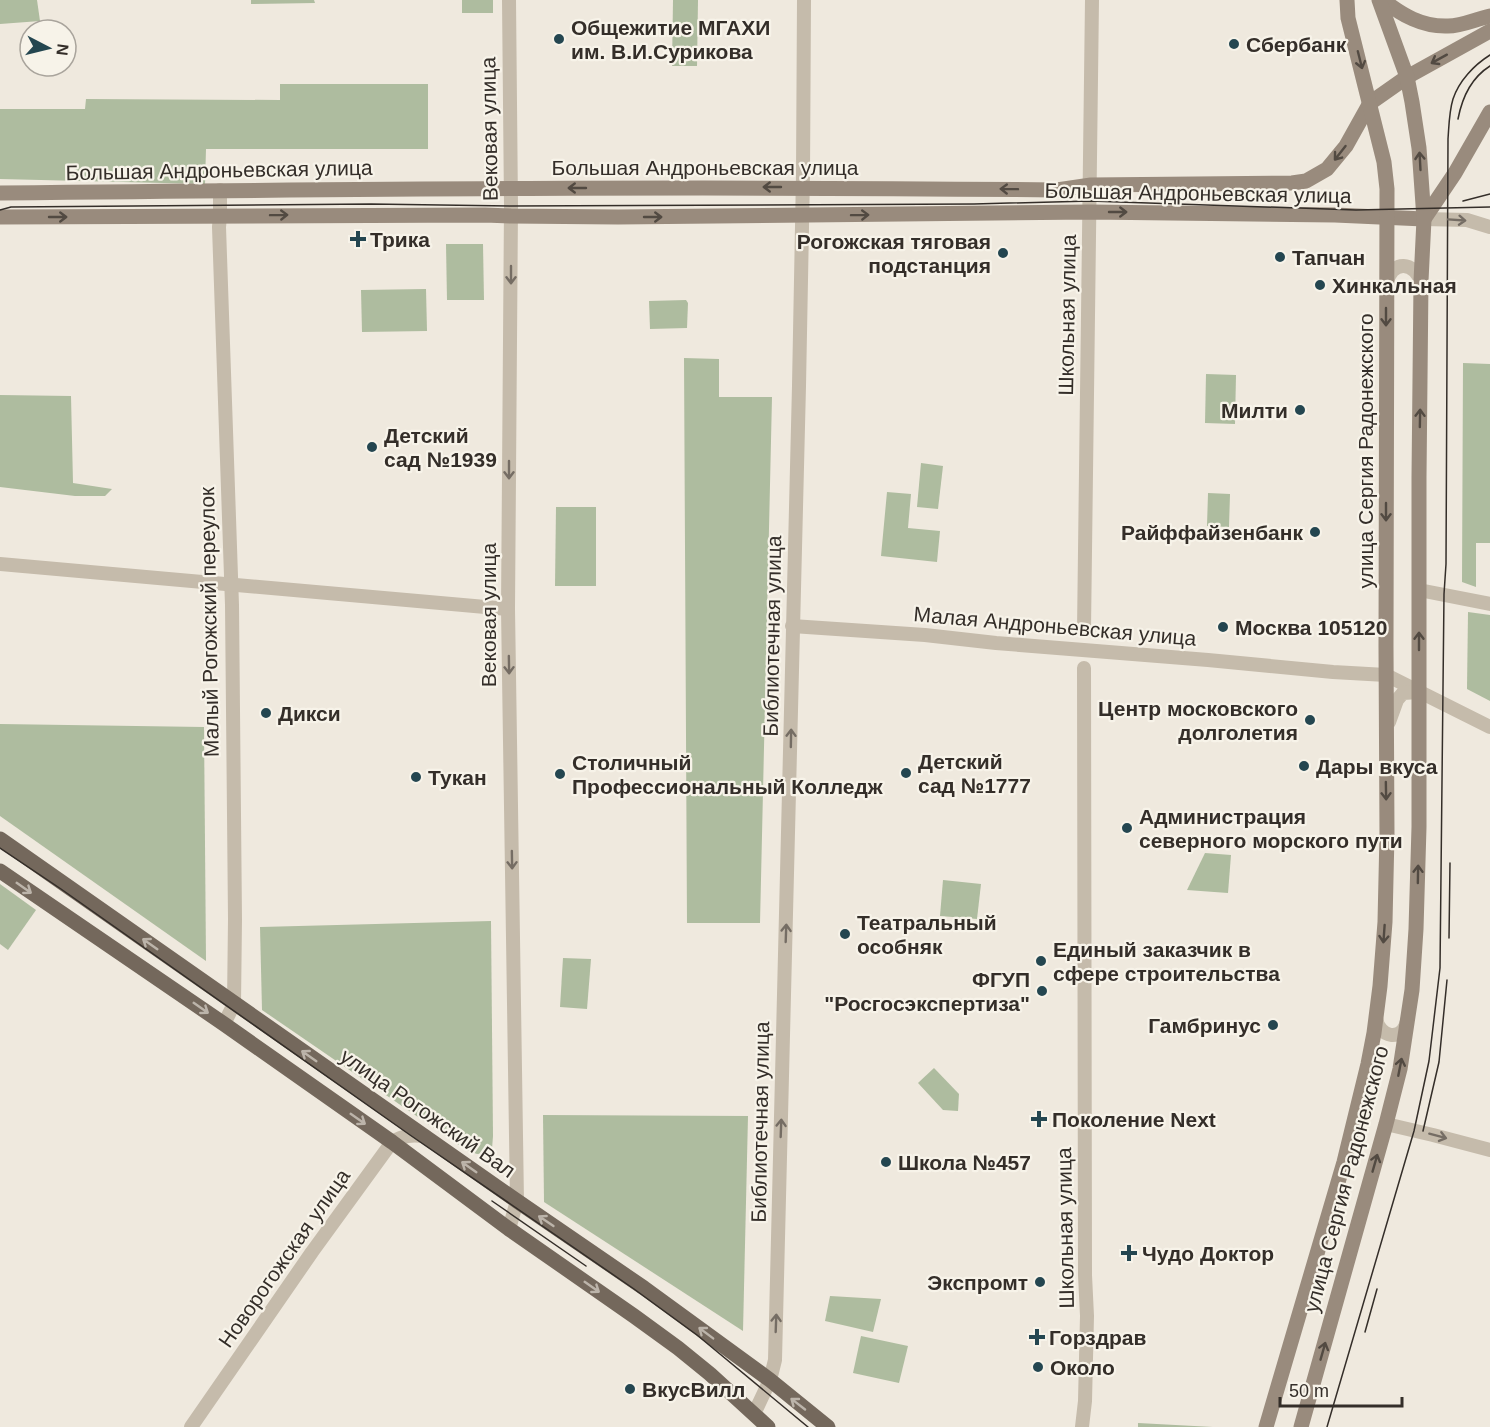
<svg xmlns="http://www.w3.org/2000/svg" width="1490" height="1427" font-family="Helvetica,sans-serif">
	<rect width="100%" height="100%" fill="#efe9de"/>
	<g fill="#aebc9f">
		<polygon points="0,0 37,0 40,21 0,24"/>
		<polygon points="251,0 314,0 315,3 251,4"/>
		<rect x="462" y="0" width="31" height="13"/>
		<polygon points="673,0 698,0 697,66 672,66"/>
		<polygon points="280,84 428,84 428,149 206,149 205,184 0,179 0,109 85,109 86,99 280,100"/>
		<polygon points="446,244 483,244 484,300 447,300"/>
		<polygon points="426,289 427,331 362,332 361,290"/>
		<polygon points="686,300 688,303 687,328 650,329 649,301"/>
		<polygon points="684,358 719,359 719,397 772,397 760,923 687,923"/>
		<polygon points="1463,363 1490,364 1490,543 1476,543 1476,587 1462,582"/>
		<polygon points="1206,374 1236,375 1235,424 1205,423"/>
		<polygon points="0,395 71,396 73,483 112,489 105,496 75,496 0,487"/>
		<polygon points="921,463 943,466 938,509 917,507"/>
		<polygon points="887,492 911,494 908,528 940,531 937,562 881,556"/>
		<polygon points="1208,493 1230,494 1229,527 1207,526"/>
		<polygon points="556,507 596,507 596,586 555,586"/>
		<polygon points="1468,612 1490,615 1490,701 1467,689"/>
		<polygon points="0,724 204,727 206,961 0,816"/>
		<polygon points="1205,853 1231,855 1228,893 1187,890"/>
		<polygon points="943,880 981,884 977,919 940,916"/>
		<polygon points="0,884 36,910 8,950 0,944"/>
		<polygon points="491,921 493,1136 492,1149 489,1153 477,1154 466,1150 262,1010 260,927"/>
		<polygon points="563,958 591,959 587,1009 560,1007"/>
		<polygon points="934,1068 959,1094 958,1111 943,1110 918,1083"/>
		<polygon points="543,1115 748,1116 743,1331 544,1202"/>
		<polygon points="830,1296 881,1299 873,1332 825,1321"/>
		<polygon points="861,1336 908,1346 899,1383 853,1373"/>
		<polygon points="1138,1423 1213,1427 1138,1427"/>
	</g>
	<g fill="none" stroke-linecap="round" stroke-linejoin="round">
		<g stroke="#c5bbab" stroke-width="14">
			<polyline points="509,0 511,206 508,609 517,1201 509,1229"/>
			<polyline points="220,190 220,216 219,227 232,605 235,919 234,1004 224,1024"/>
			<polyline points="1424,219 1467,220 1490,227"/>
			<path d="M1387,281C1394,260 1413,262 1421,281"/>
			<polyline points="0,564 508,609"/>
			<polyline points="1419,590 1490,604"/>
			<polyline points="792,626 925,635 996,643 1208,660 1333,672 1386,675 1490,727"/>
			<polyline points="1084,630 1092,0"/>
			<polyline points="1389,722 1397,700 1403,693 1419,692"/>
			<path d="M1376,1018C1379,1038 1402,1042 1407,1021"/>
			<polyline points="1386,1124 1433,1135 1490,1150"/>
			<polyline points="754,1414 770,1380 775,1360 799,386 803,174 804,0"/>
			<path d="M191,1427L312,1252L392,1142C405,1135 410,1135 425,1136"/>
			<polyline points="1082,1427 1085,1401 1087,1316 1085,1275 1084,668"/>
		</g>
		<g stroke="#998b7d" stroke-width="15">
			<path d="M1383,0C1402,15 1422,27 1448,26C1462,26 1476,19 1490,16"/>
			<path d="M0,193C352,189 705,186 1057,190L1091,185L1292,183L1306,181L1327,169L1346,146L1370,103L1407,77L1490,31"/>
			<polyline points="0,217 485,215 511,216 618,217 1090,212 1335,215 1424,219"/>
			<polyline points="1424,219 1455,173 1490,112"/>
			<polyline points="1266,1427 1344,1162 1368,1064 1374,1033 1380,986 1385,922 1387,834 1386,647 1387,189 1384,162 1348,18 1347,0"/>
			<polyline points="1301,1427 1386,1124 1400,1069 1412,990 1416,929 1419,827 1419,477 1421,281 1424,219 1419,148 1412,102 1407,77 1379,0"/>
		</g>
		<g stroke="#74685c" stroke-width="15">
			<polyline points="0,839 517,1201 644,1288 770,1380 828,1427"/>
			<polyline points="0,871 224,1024 392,1142 509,1229 634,1316 678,1348 710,1374 768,1427"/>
		</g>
		<g stroke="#342e29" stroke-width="1.5">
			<path d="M1458,119C1462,98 1471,78 1490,66"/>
			<polyline points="1463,201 1490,194"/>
			<polyline points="0,210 11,207 371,204 511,206 974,204 1090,201 1356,210 1490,207"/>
			<polyline points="0,848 61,889 410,1135 634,1289 697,1335 808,1427"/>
			<polyline points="1449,938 1450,863"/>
			<polyline points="1423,1131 1439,1062 1447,980"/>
			<polyline points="492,1201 586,1266"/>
			<polyline points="1365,1332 1377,1289"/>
			<path d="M1327,1427L1414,1131L1429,1061L1440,968L1444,594L1446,564L1448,139C1449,126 1449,112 1453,99C1459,81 1474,65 1490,55"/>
		</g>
	</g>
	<defs><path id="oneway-shaft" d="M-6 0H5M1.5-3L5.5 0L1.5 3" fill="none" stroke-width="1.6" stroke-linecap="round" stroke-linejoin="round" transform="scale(1.5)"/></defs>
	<g stroke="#524a42">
		<use href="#oneway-shaft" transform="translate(1439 59) rotate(151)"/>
		<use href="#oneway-shaft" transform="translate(1360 60) rotate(76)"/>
		<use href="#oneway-shaft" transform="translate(1340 153) rotate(128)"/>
		<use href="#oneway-shaft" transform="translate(1420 161) rotate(-93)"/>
		<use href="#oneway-shaft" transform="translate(772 187) rotate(180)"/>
		<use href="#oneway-shaft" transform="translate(577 188) rotate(180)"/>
		<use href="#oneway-shaft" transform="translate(1009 189) rotate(-179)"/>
		<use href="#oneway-shaft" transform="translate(1118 212)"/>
		<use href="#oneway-shaft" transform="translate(279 215) rotate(-1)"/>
		<use href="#oneway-shaft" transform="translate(860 215) rotate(-1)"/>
		<use href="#oneway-shaft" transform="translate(58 217)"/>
		<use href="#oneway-shaft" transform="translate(653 217)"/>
		<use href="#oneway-shaft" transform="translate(1386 317) rotate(90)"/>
		<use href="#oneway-shaft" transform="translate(1420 418) rotate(-89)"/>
		<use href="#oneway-shaft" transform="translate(1386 512) rotate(90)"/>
		<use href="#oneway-shaft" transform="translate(1419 641) rotate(-90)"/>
		<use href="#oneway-shaft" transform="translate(1386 791) rotate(89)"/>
		<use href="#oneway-shaft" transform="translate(1418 874) rotate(-89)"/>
		<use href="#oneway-shaft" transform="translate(1384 934) rotate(94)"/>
		<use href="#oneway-shaft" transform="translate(1400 1067) rotate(-79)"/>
		<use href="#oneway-shaft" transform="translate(1375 1163) rotate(-74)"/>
		<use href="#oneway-shaft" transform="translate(1323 1351) rotate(-74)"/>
	</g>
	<g stroke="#756d64">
		<use href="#oneway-shaft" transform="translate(1457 220) rotate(4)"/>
		<use href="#oneway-shaft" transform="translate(511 275) rotate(90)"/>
		<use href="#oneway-shaft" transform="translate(509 470) rotate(90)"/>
		<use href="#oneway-shaft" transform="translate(509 665) rotate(89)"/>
		<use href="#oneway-shaft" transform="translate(791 738) rotate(-89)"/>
		<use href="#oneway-shaft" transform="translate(512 860) rotate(89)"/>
		<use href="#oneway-shaft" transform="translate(786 933) rotate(-88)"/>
		<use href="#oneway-shaft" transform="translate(781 1128) rotate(-88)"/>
		<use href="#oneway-shaft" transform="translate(1438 1136) rotate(15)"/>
		<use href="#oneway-shaft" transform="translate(776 1323) rotate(-88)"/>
	</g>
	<g stroke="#bcb4aa">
		<use href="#oneway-shaft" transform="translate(24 888) rotate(35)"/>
		<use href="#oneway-shaft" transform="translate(150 944) rotate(-145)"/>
		<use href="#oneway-shaft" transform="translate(201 1008) rotate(35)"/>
		<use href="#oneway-shaft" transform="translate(309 1056) rotate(-145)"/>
		<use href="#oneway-shaft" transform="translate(358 1119) rotate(35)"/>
		<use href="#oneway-shaft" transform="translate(469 1167) rotate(-145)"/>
		<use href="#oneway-shaft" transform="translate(546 1221) rotate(-146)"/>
		<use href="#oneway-shaft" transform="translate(592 1287) rotate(35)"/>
		<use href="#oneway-shaft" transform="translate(706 1333) rotate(-143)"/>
		<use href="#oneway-shaft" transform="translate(798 1404) rotate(-142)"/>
	</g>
	<g fill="#244650" stroke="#f7f3e9" stroke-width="2">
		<circle cx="559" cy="39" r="6"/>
		<circle cx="1234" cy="44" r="6"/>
		<path d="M355 230h6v6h6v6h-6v6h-6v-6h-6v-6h6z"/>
		<circle cx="1003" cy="253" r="6"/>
		<circle cx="1280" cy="257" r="6"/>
		<circle cx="1320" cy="285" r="6"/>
		<circle cx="1300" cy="410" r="6"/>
		<circle cx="372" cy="447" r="6"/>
		<circle cx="1315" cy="532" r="6"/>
		<circle cx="1223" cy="627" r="6"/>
		<circle cx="266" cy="713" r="6"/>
		<circle cx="1310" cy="720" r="6"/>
		<circle cx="1304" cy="766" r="6"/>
		<circle cx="906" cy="773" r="6"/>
		<circle cx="560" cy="774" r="6"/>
		<circle cx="416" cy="777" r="6"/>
		<circle cx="1127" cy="828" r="6"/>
		<circle cx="845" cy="934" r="6"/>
		<circle cx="1041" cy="961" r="6"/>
		<circle cx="1042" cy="991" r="6"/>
		<circle cx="1273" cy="1025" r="6"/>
		<path d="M1036 1110h6v6h6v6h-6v6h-6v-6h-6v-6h6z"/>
		<circle cx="886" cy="1162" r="6"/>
		<path d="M1126 1244h6v6h6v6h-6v6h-6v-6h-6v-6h6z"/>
		<circle cx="1040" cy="1282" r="6"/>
		<path d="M1034 1328h6v6h6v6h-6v6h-6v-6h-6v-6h6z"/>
		<circle cx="1038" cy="1367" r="6"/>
		<circle cx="630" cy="1389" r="6"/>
	</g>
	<g text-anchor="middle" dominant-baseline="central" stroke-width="4.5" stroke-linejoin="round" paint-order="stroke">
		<g font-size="21" font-weight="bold" fill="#342e29" stroke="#f7f3e9" text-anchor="start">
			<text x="571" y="27">Общежитие МГАХИ<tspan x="571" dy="24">им. В.И.Сурикова</tspan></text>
			<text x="1246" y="44">Сбербанк</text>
			<text x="370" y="239">Трика</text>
			<text x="991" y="241" text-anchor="end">Рогожская тяговая<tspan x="991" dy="24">подстанция</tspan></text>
			<text x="1292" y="257">Тапчан</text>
			<text x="1332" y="285">Хинкальная</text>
			<text x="1288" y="410" text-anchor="end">Милти</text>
			<text x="384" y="435">Детский<tspan x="384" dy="24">сад №1939</tspan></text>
			<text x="1303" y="532" text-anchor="end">Райффайзенбанк</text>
			<text x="1235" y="627">Москва 105120</text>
			<text x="1298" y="708" text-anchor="end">Центр московского<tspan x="1298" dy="24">долголетия</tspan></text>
			<text x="278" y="713">Дикси</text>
			<text x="918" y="761">Детский<tspan x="918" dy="24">сад №1777</tspan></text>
			<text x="572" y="762">Столичный<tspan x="572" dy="24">Профессиональный Колледж</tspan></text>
			<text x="1316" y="766">Дары вкуса</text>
			<text x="428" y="777">Тукан</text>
			<text x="1139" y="816">Администрация<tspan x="1139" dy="24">северного морского пути</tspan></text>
			<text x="857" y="922">Театральный<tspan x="857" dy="24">особняк</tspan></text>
			<text x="1053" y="949">Единый заказчик в<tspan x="1053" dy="24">сфере строительства</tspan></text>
			<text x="1030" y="979" text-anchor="end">ФГУП<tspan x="1030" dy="24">"Росгосэкспертиза"</tspan></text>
			<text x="1261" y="1025" text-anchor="end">Гамбринус</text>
			<text x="1052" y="1119">Поколение Next</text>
			<text x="898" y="1162">Школа №457</text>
			<text x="1142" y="1253">Чудо Доктор</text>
			<text x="1028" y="1282" text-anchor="end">Экспромт</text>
			<text x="1049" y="1337">Горздрав</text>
			<text x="1050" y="1367">Около</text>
			<text x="642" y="1389">ВкусВилл</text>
		</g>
		<g font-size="21" fill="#342e29" stroke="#f7f3e9">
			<text transform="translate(489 129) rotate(-91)">Вековая улица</text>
			<text x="705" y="167">Большая Андроньевская улица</text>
			<text transform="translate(219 170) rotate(-1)">Большая Андроньевская улица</text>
			<text transform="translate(1198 193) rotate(1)">Большая Андроньевская улица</text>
			<text transform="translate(1067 315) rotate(-89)">Школьная улица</text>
			<text transform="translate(1365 451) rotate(-90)">улица Сергия Радонежского</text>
			<text transform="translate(488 615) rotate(-90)">Вековая улица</text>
			<text transform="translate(209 622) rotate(-91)">Малый Рогожский переулок</text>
			<text transform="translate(1055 626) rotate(5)">Малая Андроньевская улица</text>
			<text transform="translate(772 636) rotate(-89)">Библиотечная улица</text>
			<text transform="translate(428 1113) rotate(35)">улица Рогожский Вал</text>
			<text transform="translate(760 1122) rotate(-89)">Библиотечная улица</text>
			<text transform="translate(1346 1179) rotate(-75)">улица Сергия Радонежского</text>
			<text transform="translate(1065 1228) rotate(-91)">Школьная улица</text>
			<text transform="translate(284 1258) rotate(-55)">Новорогожская улица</text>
		</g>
	</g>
	<g transform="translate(48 48) rotate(97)"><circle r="28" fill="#f7f3e9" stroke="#a9a49c" stroke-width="1.5"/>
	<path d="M0-4.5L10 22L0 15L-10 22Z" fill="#244650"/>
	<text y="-9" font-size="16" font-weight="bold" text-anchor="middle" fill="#342e29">N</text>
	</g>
	<path d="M1280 1397v9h122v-9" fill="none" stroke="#342e29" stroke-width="3"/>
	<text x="1289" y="1397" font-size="18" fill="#342e29" stroke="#f7f3e9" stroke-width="4.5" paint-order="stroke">50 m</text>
</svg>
